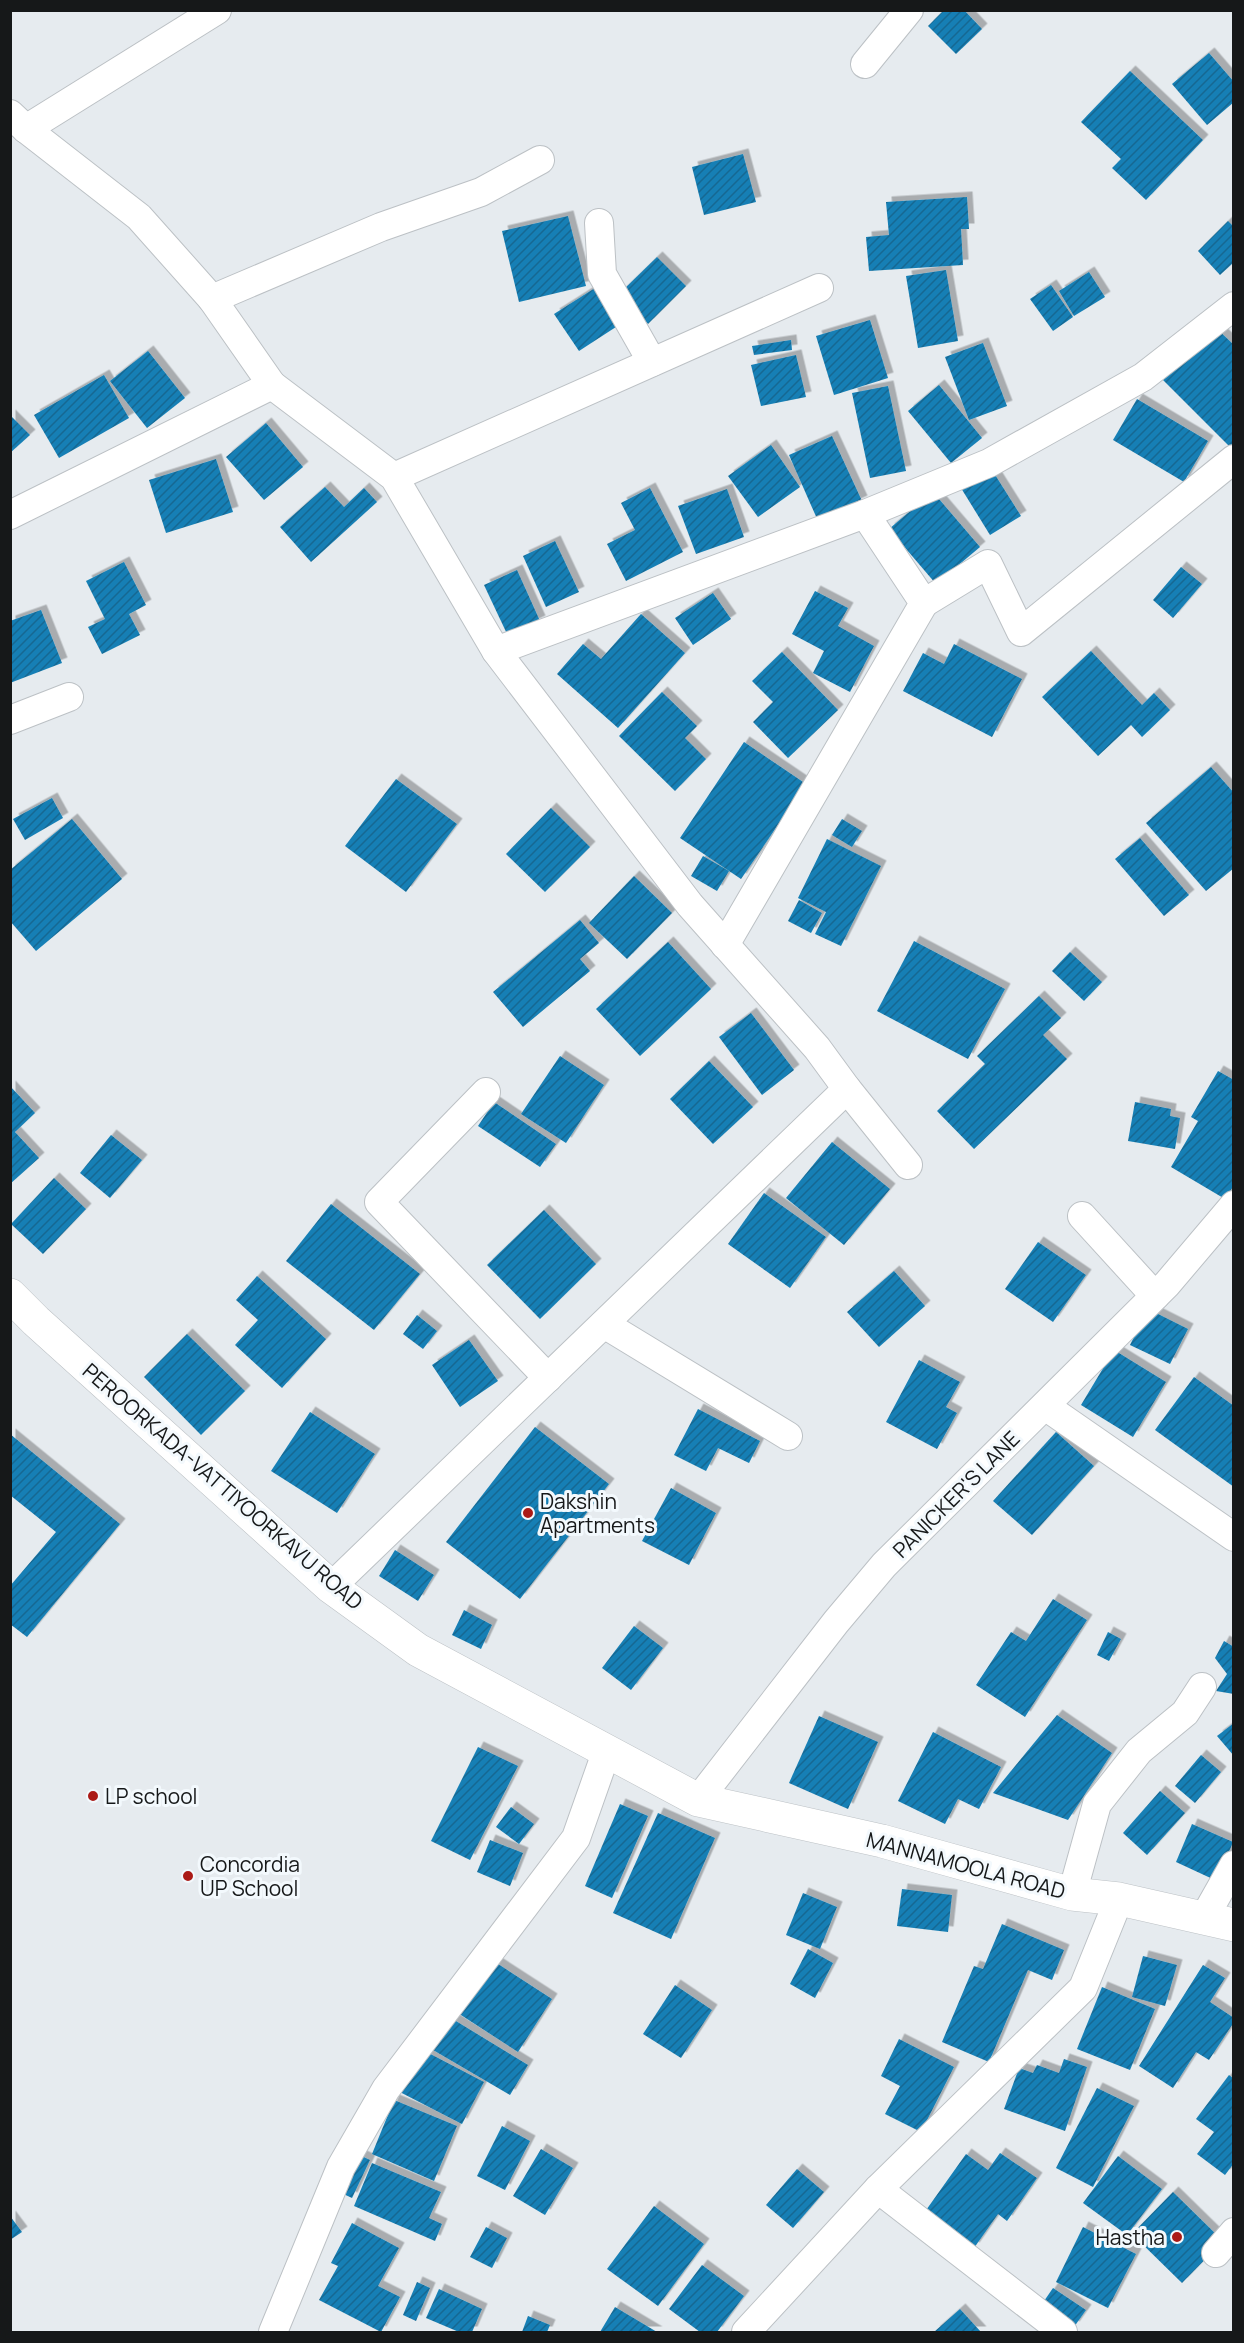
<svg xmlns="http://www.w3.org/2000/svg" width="1244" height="2343" font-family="Manrope,sans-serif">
	<defs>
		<pattern id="building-hatch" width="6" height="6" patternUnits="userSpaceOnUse" patternTransform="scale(1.5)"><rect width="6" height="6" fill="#157fb5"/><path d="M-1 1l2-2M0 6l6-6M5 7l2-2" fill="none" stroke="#126792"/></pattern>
		<filter id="shadow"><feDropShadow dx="5.5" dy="-5.5" stdDeviation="0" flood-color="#0004"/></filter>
	</defs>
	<rect width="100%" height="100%" fill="#e6ebef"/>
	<g fill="url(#building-hatch)" filter="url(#shadow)">
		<polygon points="944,10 964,10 982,29 956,54 928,26"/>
		<polygon points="1209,53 1234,82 1234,102 1207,125 1172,84"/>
		<polygon points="1130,71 1203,140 1146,200 1112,168 1121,159 1081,122"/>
		<polygon points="743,154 756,202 704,215 692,167"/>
		<polygon points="967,197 969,229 961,229 963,265 869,271 866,237 889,235 886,202"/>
		<polygon points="568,216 586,286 519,302 502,231"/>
		<polygon points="1228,221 1234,227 1234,262 1220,275 1198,251"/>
		<polygon points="657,257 686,286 648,324 619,294"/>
		<polygon points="946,270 958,341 918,348 906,276"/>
		<polygon points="1089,272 1105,297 1074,316 1059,291"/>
		<polygon points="1051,285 1073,317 1053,331 1030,299"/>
		<polygon points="595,288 619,325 579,351 554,314"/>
		<polygon points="870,320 888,378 834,395 816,336"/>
		<polygon points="1215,327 1234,345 1232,449 1163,380"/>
		<polygon points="791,340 792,350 754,355 752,346"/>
		<polygon points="983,343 1007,406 969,420 945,357"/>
		<polygon points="148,351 185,398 147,428 110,381"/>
		<polygon points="796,355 806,397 761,406 751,365"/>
		<polygon points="104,375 129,418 59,458 34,415"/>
		<polygon points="939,385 982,438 951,463 908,411"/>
		<polygon points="888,386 906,471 870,478 852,393"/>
		<polygon points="1137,399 1208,441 1184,482 1113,440"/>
		<polygon points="10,415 30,435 10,453"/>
		<polygon points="266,423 303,467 264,500 226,457"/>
		<polygon points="832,436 862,501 818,521 789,455"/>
		<polygon points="771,445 800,487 758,517 728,476"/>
		<polygon points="216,459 233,512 166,533 149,480"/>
		<polygon points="992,470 1021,516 990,535 961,488"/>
		<polygon points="325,487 344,507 364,488 377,502 311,562 280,527"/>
		<polygon points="650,488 683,552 626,581 607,544 635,530 621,503"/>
		<polygon points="727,489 744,537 696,554 678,506"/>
		<polygon points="933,492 980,547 936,584 889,529"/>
		<polygon points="555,541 579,592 546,607 523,556"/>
		<polygon points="124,562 146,605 129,614 140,635 102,654 88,627 105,619 86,581"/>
		<polygon points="1181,567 1202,584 1173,618 1153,600"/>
		<polygon points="517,570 540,621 508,636 484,585"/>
		<polygon points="815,591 848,608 838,626 874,646 850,692 813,673 824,651 792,634"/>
		<polygon points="713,593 731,619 693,645 675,618"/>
		<polygon points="41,610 62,663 10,683 10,621"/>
		<polygon points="641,614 685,653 618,728 557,674 583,644 601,659"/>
		<polygon points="954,644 1022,679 992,737 903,691 923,653 944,664"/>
		<polygon points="1091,651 1142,705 1154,693 1170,710 1142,737 1131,725 1098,756 1042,697"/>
		<polygon points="782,652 838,710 788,758 753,722 773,702 752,681"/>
		<polygon points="662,692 697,726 685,738 706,759 675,791 619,736"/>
		<polygon points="744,742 806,784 741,879 680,838"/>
		<polygon points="1211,767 1234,793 1234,868 1206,891 1146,823"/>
		<polygon points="396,779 457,824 406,892 345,846"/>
		<polygon points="52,798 63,818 25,840 13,819"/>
		<polygon points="551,808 590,847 545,892 506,854"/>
		<polygon points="72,819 122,879 36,951 10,921 10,870"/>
		<polygon points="842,819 862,831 852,847 832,835"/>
		<polygon points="1140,838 1189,895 1164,916 1115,859"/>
		<polygon points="827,839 881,866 841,946 815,934 826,912 798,898"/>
		<polygon points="703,856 729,871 717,891 691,876"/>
		<polygon points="634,876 672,913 627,959 589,923"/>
		<polygon points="799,900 822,913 811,933 788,921"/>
		<polygon points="580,920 599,943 580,959 590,971 523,1027 493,992"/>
		<polygon points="914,941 1005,989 968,1059 877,1011"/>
		<polygon points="668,942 711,989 640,1056 596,1009"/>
		<polygon points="1070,952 1102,982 1084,1001 1052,971"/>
		<polygon points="1039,996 1061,1018 1043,1035 1067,1059 974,1149 937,1111 985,1064 977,1056"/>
		<polygon points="751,1013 794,1070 762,1095 719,1037"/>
		<polygon points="560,1056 604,1085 566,1143 521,1114"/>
		<polygon points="709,1061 753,1107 713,1144 670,1099"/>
		<polygon points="1218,1071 1234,1080 1234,1185 1225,1199 1171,1167 1198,1121 1191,1117"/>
		<polygon points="10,1086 35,1113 15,1132 39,1158 10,1184"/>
		<polygon points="494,1102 556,1144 540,1167 478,1126"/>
		<polygon points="1135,1102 1171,1109 1170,1116 1180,1118 1175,1149 1128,1141"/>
		<polygon points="111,1135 142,1160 110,1198 80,1173"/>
		<polygon points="832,1142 890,1189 844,1245 786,1198"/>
		<polygon points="54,1178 86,1209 43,1254 11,1224"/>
		<polygon points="764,1193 826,1237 790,1288 728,1244"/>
		<polygon points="331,1204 420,1274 374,1330 286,1261"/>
		<polygon points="544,1210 596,1264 540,1319 487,1265"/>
		<polygon points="1038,1242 1086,1275 1053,1322 1005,1289"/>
		<polygon points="894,1271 925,1306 879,1347 847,1312"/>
		<polygon points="257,1276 326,1339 282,1388 235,1345 258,1320 236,1300"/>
		<polygon points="1148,1309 1188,1329 1170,1364 1130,1345"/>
		<polygon points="417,1315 437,1331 423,1349 403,1334"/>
		<polygon points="187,1334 245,1391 201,1435 144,1377"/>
		<polygon points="469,1340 498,1381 460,1407 432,1365"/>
		<polygon points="1114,1350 1166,1382 1133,1437 1081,1405"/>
		<polygon points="919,1360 960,1382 946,1407 957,1413 937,1449 886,1422"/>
		<polygon points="1194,1377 1234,1406 1234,1487 1155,1430"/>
		<polygon points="698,1409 760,1441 749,1463 718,1448 706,1471 674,1455"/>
		<polygon points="310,1412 375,1454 337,1513 271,1471"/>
		<polygon points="535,1427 609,1484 520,1599 446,1542"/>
		<polygon points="1056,1432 1094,1466 1032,1535 993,1501"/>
		<polygon points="10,1434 120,1524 27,1637 10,1624 10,1586 56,1532 10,1495"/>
		<polygon points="671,1488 716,1513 689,1565 642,1541"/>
		<polygon points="395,1550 434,1575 418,1601 379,1576"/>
		<polygon points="1053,1599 1087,1620 1025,1717 976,1685 1011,1632 1026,1641"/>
		<polygon points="464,1610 492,1625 481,1649 452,1635"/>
		<polygon points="634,1626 663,1648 631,1690 602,1668"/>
		<polygon points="1108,1632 1121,1639 1109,1661 1097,1655"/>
		<polygon points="1224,1641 1234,1647 1234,1694 1216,1691 1227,1674 1215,1658"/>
		<polygon points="1057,1715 1112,1753 1068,1820 993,1793"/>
		<polygon points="819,1716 878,1742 848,1809 789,1783"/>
		<polygon points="1234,1723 1234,1756 1217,1736"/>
		<polygon points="933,1732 1001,1767 979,1809 958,1799 945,1824 898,1801"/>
		<polygon points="478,1747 518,1766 470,1860 431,1841"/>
		<polygon points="1201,1755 1221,1772 1195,1803 1175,1786"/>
		<polygon points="1160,1791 1185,1813 1147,1855 1123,1833"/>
		<polygon points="620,1804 648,1816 612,1898 585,1886"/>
		<polygon points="511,1807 534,1824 519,1844 496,1827"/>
		<polygon points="658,1813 715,1838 671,1939 613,1913"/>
		<polygon points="1192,1824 1233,1842 1217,1881 1176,1862"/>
		<polygon points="490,1840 523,1853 510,1886 477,1872"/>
		<polygon points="902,1889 952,1895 948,1932 897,1926"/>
		<polygon points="803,1893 837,1907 820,1949 786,1935"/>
		<polygon points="1002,1924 1064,1950 1052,1980 1028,1970 989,2062 942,2042 974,1966 983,1969"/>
		<polygon points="808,1949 833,1963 815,1998 790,1984"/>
		<polygon points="478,1951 552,1999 518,2052 444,2004"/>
		<polygon points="1143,1956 1177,1965 1165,2006 1132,1997"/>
		<polygon points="1203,1965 1225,1978 1210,2002 1234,2018 1234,2022 1209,2060 1196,2052 1173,2088 1139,2066"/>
		<polygon points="675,1985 712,2010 681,2058 643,2034"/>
		<polygon points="1102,1987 1155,2009 1130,2070 1077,2049"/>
		<polygon points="446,2015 528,2065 510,2095 428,2047"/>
		<polygon points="899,2039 954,2067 921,2132 885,2114 900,2086 881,2076"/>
		<polygon points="415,2046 484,2082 462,2124 392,2088"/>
		<polygon points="1064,2059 1087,2067 1065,2131 1004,2109 1019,2068 1033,2073 1037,2065 1059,2073"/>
		<polygon points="1229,2075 1234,2079 1234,2163 1225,2175 1197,2154 1214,2132 1196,2119"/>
		<polygon points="1097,2088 1134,2106 1093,2187 1056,2168"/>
		<polygon points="394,2100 457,2126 434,2181 372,2154"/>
		<polygon points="502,2126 530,2141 505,2190 477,2176"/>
		<polygon points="541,2149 573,2168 545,2215 513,2196"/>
		<polygon points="355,2153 370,2160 352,2198 337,2191"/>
		<polygon points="1000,2153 1037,2178 1007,2221 998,2214 974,2248 924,2213 966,2154 988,2170"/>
		<polygon points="1118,2156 1162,2189 1127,2235 1083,2203"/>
		<polygon points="372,2163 441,2192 429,2218 442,2224 435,2241 354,2206"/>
		<polygon points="797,2169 824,2192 793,2228 766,2205"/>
		<polygon points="1173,2192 1223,2241 1182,2283 1132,2234"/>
		<polygon points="654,2206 704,2244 658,2306 607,2269"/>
		<polygon points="10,2216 22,2232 10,2240"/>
		<polygon points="352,2223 399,2248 378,2286 400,2297 381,2332 319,2300 338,2266 331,2263"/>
		<polygon points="486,2227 507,2238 492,2268 470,2257"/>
		<polygon points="1083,2227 1136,2254 1108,2308 1056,2282"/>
		<polygon points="702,2265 744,2296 717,2332 700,2332 669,2309"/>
		<polygon points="417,2282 430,2288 416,2321 403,2315"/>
		<polygon points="1053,2288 1086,2310 1074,2327 1042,2304"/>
		<polygon points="439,2289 482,2309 472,2332 459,2332 426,2318"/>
		<polygon points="615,2307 657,2332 600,2332"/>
		<polygon points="960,2309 981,2332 934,2332"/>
		<polygon points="528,2316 550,2325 547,2332 522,2332"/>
	</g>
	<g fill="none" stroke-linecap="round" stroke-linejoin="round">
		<g stroke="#bcc1c5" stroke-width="30">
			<g id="street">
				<polyline points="865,64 909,10"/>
				<polyline points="10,114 26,129 139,217 212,299 272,385 10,515"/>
				<polyline points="26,129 217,10"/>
				<polyline points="599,223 602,274 652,362"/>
				<polyline points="212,299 381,227 481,192 540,160"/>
				<polyline points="272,385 394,477 496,651 690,905 817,1048 847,1089 331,1587"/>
				<polyline points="394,477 819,288"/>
				<polyline points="865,514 989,463 1143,377 1234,306"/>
				<polyline points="924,603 988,564 1021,632 1234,459"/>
				<polyline points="496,651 865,514 924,603 725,945"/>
				<polyline points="10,720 69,697"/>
				<polyline points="847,1089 908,1165"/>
				<polyline points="486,1092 379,1202 548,1378"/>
				<polyline points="1082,1216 1155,1296"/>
				<polyline points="604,1324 788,1436"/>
				<polyline points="1045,1406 1234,1537"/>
				<polyline points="698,1800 836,1622 884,1565 1167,1284 1234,1205"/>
				<polyline points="1072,1894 1097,1804 1139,1751 1185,1713 1202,1687"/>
				<polyline points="1204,1918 1234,1865"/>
				<polyline points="878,2189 1063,2332"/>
				<polyline points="1216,2253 1234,2232"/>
				<polyline points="273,2332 341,2167 386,2089 576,1838 607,1750"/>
				<polyline points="746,2332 878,2189 1083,1988 1119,1899"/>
			</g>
		</g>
		<g stroke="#bcc1c5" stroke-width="34">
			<polyline id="secondary" points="10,1295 36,1321 331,1587 418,1650 698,1800 882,1841 1072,1894 1119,1899 1234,1925"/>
		</g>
		<use href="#street" stroke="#fff" stroke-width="28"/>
		<use href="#secondary" stroke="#fff" stroke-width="33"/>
	</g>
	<g fill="#ab1a16" stroke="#f3f9fd" stroke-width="2">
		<circle cx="528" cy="1513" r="6"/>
		<circle cx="93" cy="1796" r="6"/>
		<circle cx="188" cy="1876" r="6"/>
		<circle cx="1177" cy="2237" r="6"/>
	</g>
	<g text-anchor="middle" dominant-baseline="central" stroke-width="6" stroke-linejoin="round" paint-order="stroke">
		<g font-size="21" fill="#161819" stroke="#f3f9fd">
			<text transform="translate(223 1486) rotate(41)">PEROORKADA-VATTIYOORKAVU ROAD</text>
			<text transform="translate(956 1494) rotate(-45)">PANICKER'S LANE</text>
			<text transform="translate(966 1865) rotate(15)">MANNAMOOLA ROAD</text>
		</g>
		<g font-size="21" fill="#161819" stroke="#f3f9fd" text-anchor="start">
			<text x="540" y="1501">Dakshin<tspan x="540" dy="24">Apartments</tspan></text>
			<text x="105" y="1796">LP school</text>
			<text x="200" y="1864">Concordia<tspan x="200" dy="24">UP School</tspan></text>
			<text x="1165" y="2237" text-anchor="end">Hastha</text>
		</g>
	</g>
	<rect width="1244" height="2343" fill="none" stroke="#161819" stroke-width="24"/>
</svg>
